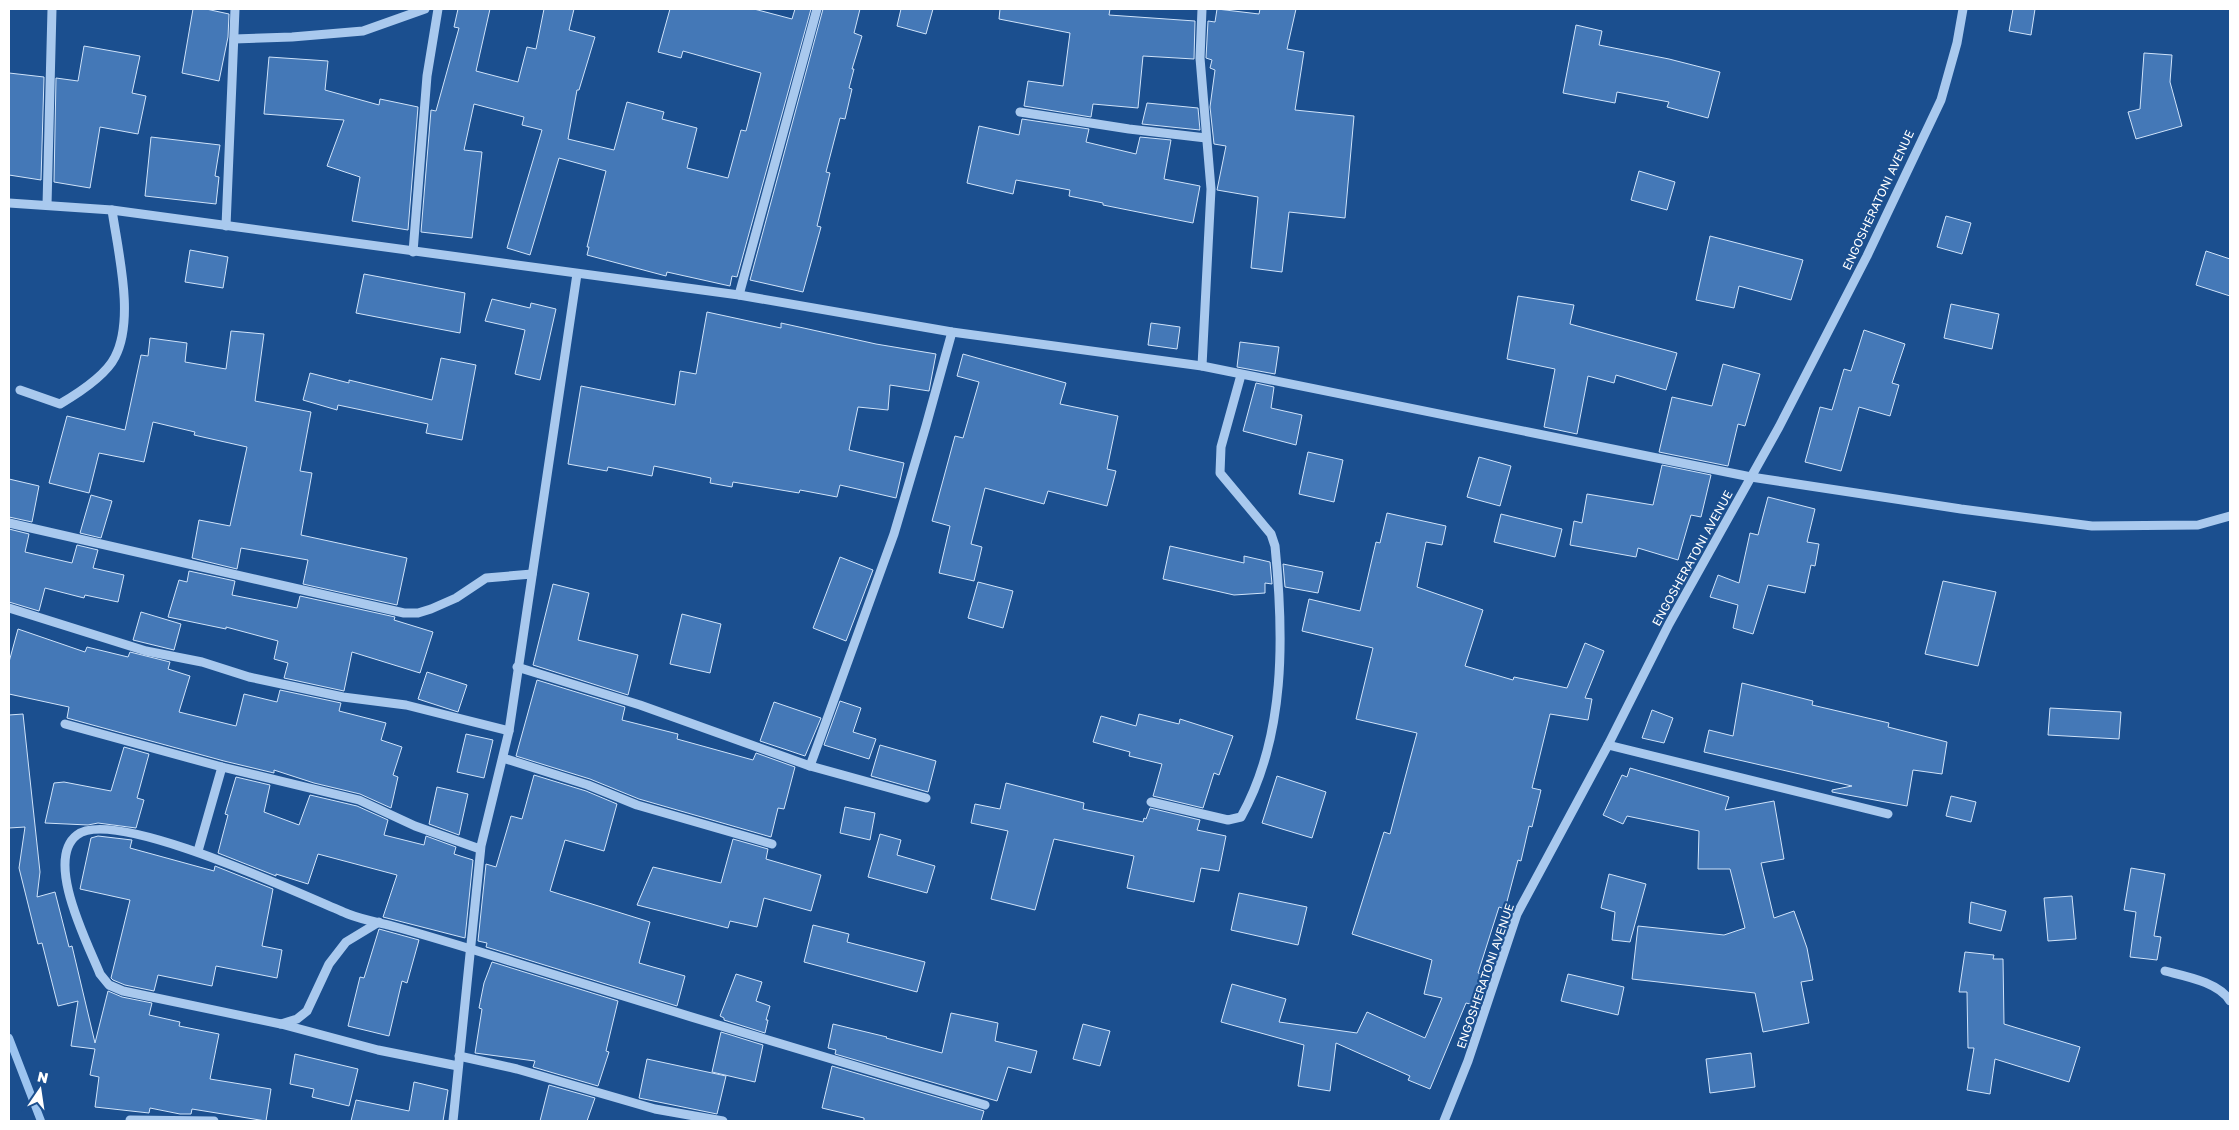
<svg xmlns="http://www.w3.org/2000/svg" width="2239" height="1130" font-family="'Golos Text',sans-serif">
	<rect width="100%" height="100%" fill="#1b4f8f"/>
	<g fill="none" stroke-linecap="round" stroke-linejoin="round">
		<polyline stroke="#9cc4f0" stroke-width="8" points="9,1038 41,1121"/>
	</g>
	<g fill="#4478b7" stroke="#cfe3fa">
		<polygon points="193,9 206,9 229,14 228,37 219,81 182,73"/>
		<polygon points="458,9 490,9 476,71 518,82 527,47 536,49 544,9 574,9 569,30 595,37 579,90 577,90 568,139 614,150 627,102 664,112 662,119 697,128 687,168 728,178 741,130 746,131 761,73 683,51 681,58 658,52 670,9 754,9 792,19 795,9 811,9 737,277 732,276 730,286 667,272 666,276 587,255 589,247 587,247 606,171 559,158 530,255 507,248 542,130 522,125 524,117 474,104 464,150 482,152 472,238 421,232 431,110 436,111 459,28 454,27"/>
		<polygon points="823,9 860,9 854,33 862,36 852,69 854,69 849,88 852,89 845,119 840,118 826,172 830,173 817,226 821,227 803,292 750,280"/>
		<polygon points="901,9 933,9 926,34 897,26"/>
		<polygon points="1000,9 1110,9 1109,15 1195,21 1194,59 1143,56 1138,108 1093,104 1091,117 1024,106 1028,81 1063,86 1070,33 999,19"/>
		<polygon points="1217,9 1259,14 1260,9 1296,9 1287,49 1304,52 1295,110 1354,116 1345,218 1289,212 1282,272 1251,268 1258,197 1217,190 1226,146 1214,144 1210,107 1215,70 1210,68 1212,60 1206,58 1208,21 1215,22"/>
		<polygon points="2013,9 2035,9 2031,35 2009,31"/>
		<polygon points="1576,25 1602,31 1599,45 1669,59 1720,72 1708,118 1667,107 1669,102 1617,92 1615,103 1563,93"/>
		<polygon points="84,46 140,56 132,93 146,96 138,134 100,127 90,188 54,182 56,78 78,81"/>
		<polygon points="2144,53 2172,55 2170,82 2182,126 2136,139 2128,112 2140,109"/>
		<polygon points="269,57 328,61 325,90 379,105 380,99 418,107 408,230 352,221 360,177 327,166 344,120 264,114"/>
		<polygon points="9,73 44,77 41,180 9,175"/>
		<polygon points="1147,103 1198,108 1200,130 1142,124"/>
		<polygon points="1022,119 1089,129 1086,142 1136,154 1140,137 1171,140 1164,179 1200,186 1193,223 1103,205 1103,203 1069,196 1070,190 1016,180 1013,194 967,183 979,126 1019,135"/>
		<polygon points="151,137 220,145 215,176 219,177 216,204 145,196"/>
		<polygon points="1639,171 1675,182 1667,210 1631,200"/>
		<polygon points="1946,216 1971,223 1962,254 1937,247"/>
		<polygon points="1710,236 1803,260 1791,300 1739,286 1734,308 1696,300"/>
		<polygon points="190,250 228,257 223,288 185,282"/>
		<polygon points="2206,251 2230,259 2230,296 2196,285"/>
		<polygon points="364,274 465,293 460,333 356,313"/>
		<polygon points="1518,296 1574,305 1570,324 1677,353 1666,390 1616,375 1614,383 1588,376 1577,434 1544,427 1555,369 1507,359"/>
		<polygon points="492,299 530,308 531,303 556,309 540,380 515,374 525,330 485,321"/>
		<polygon points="1951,304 1999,314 1992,349 1944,338"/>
		<polygon points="707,312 781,328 781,323 876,344 936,354 929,391 890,385 888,410 858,407 849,450 904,463 896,498 840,485 837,497 800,490 799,493 733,482 732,487 710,483 711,478 654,466 652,476 608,467 607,471 568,464 581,386 675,405 680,371 696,374"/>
		<polygon points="1151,323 1180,327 1177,349 1148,345"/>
		<polygon points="1864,330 1905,344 1892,383 1899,385 1890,416 1859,407 1841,471 1805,462 1820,407 1832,410 1844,369 1851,371"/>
		<polygon points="231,331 264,334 255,401 311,412 300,471 312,473 301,535 407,558 397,605 303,584 308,560 241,548 237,569 192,558 199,520 230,526 247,447 194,435 195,432 153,422 144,462 99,453 89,493 49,483 67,416 125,430 141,355 148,356 150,338 187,343 185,362 226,369"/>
		<polygon points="1240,342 1279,347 1275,374 1237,367"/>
		<polygon points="963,354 1066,383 1060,404 1118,416 1107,469 1116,471 1107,506 1048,491 1044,504 985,488 971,544 982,547 974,581 939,573 950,526 932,521 955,436 963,438 979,382 957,376"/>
		<polygon points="441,358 476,365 462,440 426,433 428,424 338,405 337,410 303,400 310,373 349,383 349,380 432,400"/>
		<polygon points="1723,364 1760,374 1745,426 1738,424 1728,466 1659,452 1672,397 1712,406"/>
		<polygon points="1256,383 1274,387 1271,408 1302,415 1296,445 1243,431"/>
		<polygon points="1308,452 1343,460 1334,502 1299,494"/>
		<polygon points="1479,457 1511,466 1500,506 1467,497"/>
		<polygon points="1662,465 1711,475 1701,517 1691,515 1678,560 1638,548 1636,557 1570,545 1574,521 1582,523 1587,494 1653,505"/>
		<polygon points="9,479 39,486 32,522 9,517"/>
		<polygon points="91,495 112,501 101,538 80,533"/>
		<polygon points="1768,497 1815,509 1807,542 1819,544 1815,566 1811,565 1805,593 1768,585 1753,634 1733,628 1738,605 1710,597 1718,575 1739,583 1750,533 1758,535"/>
		<polygon points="1387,513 1446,526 1442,545 1426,542 1417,587 1483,610 1465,666 1513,680 1514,677 1567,688 1585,643 1604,651 1585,698 1592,699 1588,720 1550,714 1532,788 1541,790 1532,827 1529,826 1521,861 1518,860 1505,909 1499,907 1478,973 1483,974 1474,1005 1466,1003 1430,1089 1408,1080 1410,1076 1336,1043 1330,1091 1298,1086 1304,1045 1221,1022 1232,984 1286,999 1279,1022 1357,1033 1367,1012 1425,1038 1442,998 1424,994 1432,960 1352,934 1384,832 1390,834 1417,733 1356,719 1373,648 1302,631 1309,599 1360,611 1376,542 1380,543"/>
		<polygon points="1501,514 1562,529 1555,557 1494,542"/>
		<polygon points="9,529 29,534 25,552 72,563 77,545 98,550 93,568 124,575 118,602 85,595 84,598 45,588 39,611 9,602"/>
		<polygon points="1170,546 1244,563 1244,556 1270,562 1272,584 1265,583 1265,593 1234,595 1163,579"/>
		<polygon points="840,557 873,570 846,641 813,628"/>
		<polygon points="1283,564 1323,572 1318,593 1285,587"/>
		<polygon points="189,571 235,581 232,595 297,608 300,596 395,617 394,620 433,632 420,673 352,652 344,691 284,678 288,663 274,659 278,641 226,627 226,629 168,617 179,580 187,582"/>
		<polygon points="1943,581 1996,592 1978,666 1925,654"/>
		<polygon points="978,582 1013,591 1003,628 968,618"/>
		<polygon points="553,584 589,593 578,640 638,655 628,695 533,665"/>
		<polygon points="141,612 181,624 174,650 133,640"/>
		<polygon points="682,614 721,624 710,673 670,664"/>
		<polygon points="18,629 85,652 87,647 128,657 130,652 170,662 168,669 190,676 179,712 236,726 244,694 277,702 280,690 341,703 339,711 386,723 381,740 402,747 393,775 398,777 391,808 360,794 314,783 274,770 274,773 224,761 67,718 69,707 9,694 9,662"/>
		<polygon points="427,672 467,685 458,712 418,699"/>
		<polygon points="537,680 625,707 622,720 678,734 677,739 753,760 756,753 795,767 784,809 778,808 771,837 639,799 590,779 516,756"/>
		<polygon points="1742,683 1813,701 1812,705 1889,723 1888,727 1947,742 1942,774 1913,770 1907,806 1832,792 1832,790 1852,786 1704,752 1709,730 1733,736"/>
		<polygon points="840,701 861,708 853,732 876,739 869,759 824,745"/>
		<polygon points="774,702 821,718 805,756 760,741"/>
		<polygon points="2050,708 2121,712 2119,739 2048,735"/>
		<polygon points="1652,710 1673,718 1664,743 1642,738"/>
		<polygon points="23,714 40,872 37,897 55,892 69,947 72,946 95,1043 108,991 122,997 152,1003 149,1015 180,1022 179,1026 219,1034 210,1079 271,1089 266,1121 192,1109 191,1114 180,1114 150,1108 149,1113 95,1107 99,1077 90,1075 95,1049 71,1046 78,1001 58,1006 42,943 38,944 19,868 25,827 9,828 9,715"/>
		<polygon points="1139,714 1179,724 1180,719 1233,736 1219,775 1214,773 1203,808 1153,796 1162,764 1129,756 1130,752 1093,742 1101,716 1136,726"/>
		<polygon points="466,734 493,740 484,778 457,772"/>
		<polygon points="880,745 936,761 928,792 871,776"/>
		<polygon points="124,747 149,754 137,798 144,800 136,828 98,823 88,825 45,823 54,783 64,782 111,791"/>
		<polygon points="1630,768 1729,797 1725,810 1774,801 1784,859 1761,863 1774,918 1794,911 1807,948 1813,980 1801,982 1809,1023 1763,1032 1755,993 1632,979 1638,926 1724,935 1745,928 1730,869 1698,869 1699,831 1627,816 1623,824 1603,815 1622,775 1627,777"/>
		<polygon points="534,775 586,791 617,804 604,851 565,840 550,891 650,922 639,963 685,976 677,1006 496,950 486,947 487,943 478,941 486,864 496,867 511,816 522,819"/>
		<polygon points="1277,776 1326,792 1312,838 1262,823"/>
		<polygon points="236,777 270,785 264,812 299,825 310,795 357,806 388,820 384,835 424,845 426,836 456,847 454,854 473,860 465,938 383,917 397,875 318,854 308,884 276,874 276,876 218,853 228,815 225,814"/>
		<polygon points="1006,783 1084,803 1083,809 1143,822 1144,818 1146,819 1150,808 1200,820 1197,830 1226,836 1219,871 1201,868 1194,902 1127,888 1134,856 1054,839 1035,910 991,899 1008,831 971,823 975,804 1000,809"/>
		<polygon points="437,787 468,794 459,835 429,824"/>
		<polygon points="1951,796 1976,802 1971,822 1946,816"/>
		<polygon points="845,807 875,813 870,840 840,833"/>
		<polygon points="880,834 901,840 897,855 935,866 927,893 868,877"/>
		<polygon points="98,836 132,840 130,848 214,871 215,866 273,889 262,946 282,950 277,978 216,966 212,986 158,975 154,991 125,985 113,980 111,978 130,900 80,889 91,838"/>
		<polygon points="733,839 768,849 766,859 821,875 811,911 764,898 757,927 730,921 728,928 637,905 653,867 721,883"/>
		<polygon points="2131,868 2165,874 2154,936 2161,937 2157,960 2130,957 2136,912 2124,910"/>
		<polygon points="1609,874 1646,884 1630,942 1612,940 1615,912 1601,908"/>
		<polygon points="1239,893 1307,907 1298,945 1231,930"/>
		<polygon points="2072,896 2076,939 2048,941 2044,898"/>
		<polygon points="1971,902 2006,911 2001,931 1969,923"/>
		<polygon points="813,925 849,934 847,942 925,962 917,992 804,962"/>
		<polygon points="379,929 419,940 407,983 402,981 389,1036 348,1026 360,977 364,978"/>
		<polygon points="1965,952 1994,955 1993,959 2003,959 2004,1024 2080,1047 2069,1082 1995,1059 1990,1094 1967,1090 1974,1048 1968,1048 1967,992 1959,992"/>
		<polygon points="492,962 618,1001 606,1051 609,1052 598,1086 533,1067 535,1061 475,1053 482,1009 479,1008 484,983"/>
		<polygon points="736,974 762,982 756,1001 770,1006 766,1020 768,1020 765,1033 724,1020 724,1018 720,1016"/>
		<polygon points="1568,974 1624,987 1618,1015 1561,1001"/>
		<polygon points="951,1013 998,1023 995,1041 1037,1051 1031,1073 1008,1067 997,1101 835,1054 836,1050 828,1048 833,1024 887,1037 886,1038 942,1053"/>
		<polygon points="1083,1024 1110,1031 1100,1066 1073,1059"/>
		<polygon points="721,1032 763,1045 755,1082 712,1072"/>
		<polygon points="1751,1053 1755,1087 1710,1093 1706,1059"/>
		<polygon points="295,1054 358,1069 349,1106 312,1097 314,1089 290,1084"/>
		<polygon points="647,1059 726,1076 717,1114 639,1098"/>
		<polygon points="832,1066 984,1111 981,1121 864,1121 864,1118 822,1108"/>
		<polygon points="414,1082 448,1090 443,1121 351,1121 356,1100 409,1111"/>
		<polygon points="549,1085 595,1098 587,1121 540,1121"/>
	</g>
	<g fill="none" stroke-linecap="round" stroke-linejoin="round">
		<g stroke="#a9c9ee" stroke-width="9">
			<polyline points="234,39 292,37 363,31 425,9"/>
			<polyline points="1020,112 1129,129 1206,138"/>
			<polyline points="9,203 112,210 739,295 952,332 1202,366 1751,477 1961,509 2092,526 2198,525 2230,516"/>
			<polyline points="47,205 52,9"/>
			<polyline points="226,226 235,9"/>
			<polyline points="413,252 427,76 438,9"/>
			<polyline points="739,295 817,9"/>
			<polyline points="1202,366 1211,189 1200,58 1202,9"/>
			<path d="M20,390L60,404C77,394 106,375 115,357C135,319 118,252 112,210"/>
			<polyline points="9,523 404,613 418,613 431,609 456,598 486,578 532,574"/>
			<polyline points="9,608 146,651 202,662 249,677 343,697 406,705 509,731"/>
			<polyline points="517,667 640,705 810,766 926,798"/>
			<polyline points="65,724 222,767 359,800 415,826 480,849"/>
			<polyline points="1608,745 1888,814"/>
			<polyline points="503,758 588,785 637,805 772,844"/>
			<polyline points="810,766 894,534 926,426 952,332"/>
			<path d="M1151,802L1228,820L1241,817C1286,736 1284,636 1275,546L1271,534L1220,473L1221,447L1241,375"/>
			<polyline points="198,851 222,767"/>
			<path d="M2165,971C2184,976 2219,982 2230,1001"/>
			<polyline points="281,1024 297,1019 307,1011 329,964 346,942 379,922"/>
			<polyline points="459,1056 517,1069 655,1109 723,1121"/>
			<path d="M458,1066L378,1050L281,1024L123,991L109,985L100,974C88,944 44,860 77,835C114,806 304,896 348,914C363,920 381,923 396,927C436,938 474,950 513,962C670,1011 827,1058 985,1105"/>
			<polyline points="130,1120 214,1121"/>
			<polyline points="453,1121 481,846 509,731 577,274"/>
			<polyline points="1444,1121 1468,1061 1517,914 1608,745 1669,624 1779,427 1867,256 1941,100 1957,43 1963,9"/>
		</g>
	</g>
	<g text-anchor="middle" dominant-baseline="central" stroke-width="4.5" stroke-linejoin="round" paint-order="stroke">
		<g font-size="12" fill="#fff" stroke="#1b4f8f">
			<text transform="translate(1878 200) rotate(-65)">ENGOSHERATONI AVENUE</text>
			<text transform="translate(1692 558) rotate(-61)">ENGOSHERATONI AVENUE</text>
			<text transform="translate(1485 976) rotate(-71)">ENGOSHERATONI AVENUE</text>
		</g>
	</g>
	<rect width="2239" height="1130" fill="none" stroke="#ffffff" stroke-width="20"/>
	<g transform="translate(40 1090) rotate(13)" stroke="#1b4f8f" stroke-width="4" paint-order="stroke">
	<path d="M0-4L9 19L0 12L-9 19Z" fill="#ffffff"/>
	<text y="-8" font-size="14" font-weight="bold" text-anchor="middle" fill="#ffffff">N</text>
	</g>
</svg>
